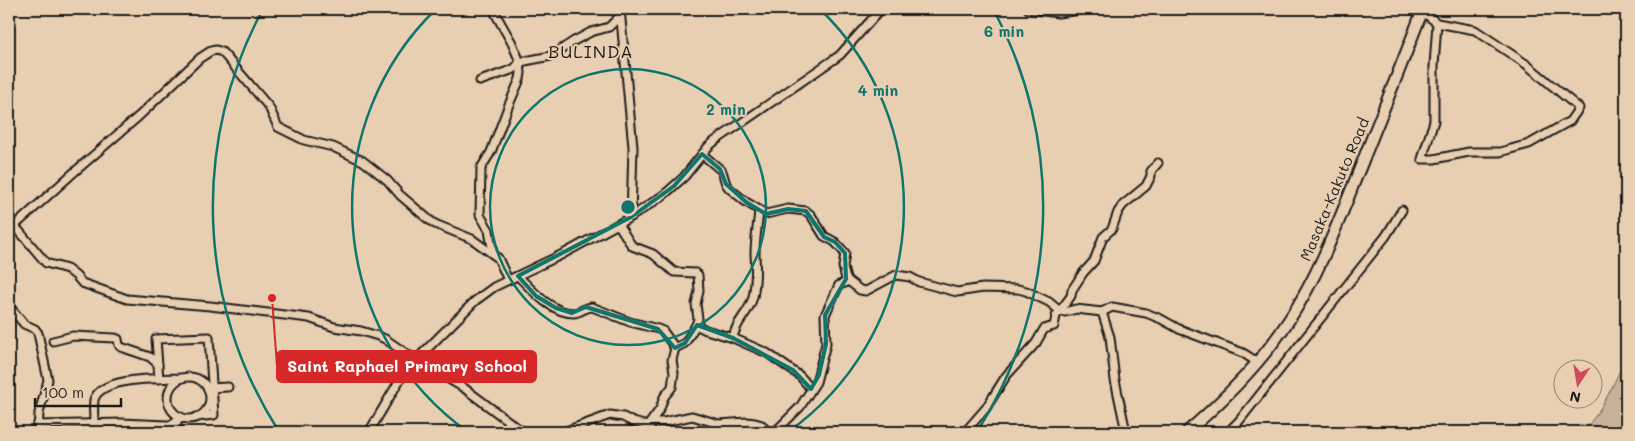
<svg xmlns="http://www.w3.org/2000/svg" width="1635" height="441" font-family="Mali,sans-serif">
	<rect width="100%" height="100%" fill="#e9cfb1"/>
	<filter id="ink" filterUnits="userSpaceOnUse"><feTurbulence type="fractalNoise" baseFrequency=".02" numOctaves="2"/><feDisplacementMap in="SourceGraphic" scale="10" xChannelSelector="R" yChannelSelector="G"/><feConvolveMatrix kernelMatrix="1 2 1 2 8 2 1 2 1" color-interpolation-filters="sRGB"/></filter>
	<g filter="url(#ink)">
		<path fill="#c7b199" stroke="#72665a" d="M1626,356V432H1583C1602,410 1615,383 1626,356Z"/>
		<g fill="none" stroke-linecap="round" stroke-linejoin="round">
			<g stroke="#1c1c1c" stroke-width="11">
				<g id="minor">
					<polyline points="620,9 633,147 631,217"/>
					<polyline points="1028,9 1058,13 1089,9"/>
					<polyline points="1406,9 1422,11 1437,23 1475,30 1526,64 1579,108 1570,121 1529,144 1500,152 1469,152 1434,159 1422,159 1434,121 1434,66 1437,23"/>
					<polyline points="480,81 514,69 520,62 551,56 574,41 591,32 609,27 620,16"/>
					<polyline points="702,154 722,171 726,184 729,188 746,202 766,214 788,209 806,211 811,215 824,236 835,242 845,253 843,267 846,279 845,283 839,285 825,315 826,344 816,382 800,407 775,432"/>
					<polyline points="618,224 632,246 653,254 674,272 696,273 698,275 699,291 696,304 698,319 696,325 685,343 675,348"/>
					<polyline points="15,226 46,263 67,269 76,276 82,283 127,299 210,306 309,318 334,327 361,331 378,336 385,339 416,360 464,388 523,432"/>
					<polyline points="9,231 72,174 139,116 200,58 211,51 216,50 222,52 269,107 278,127 304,140 333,147 363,161 387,180 400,195 428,219 435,224 472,239 498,258 508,280"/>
					<polyline points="493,254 489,230 480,215 481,168 491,152 508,107 520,79 521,73 520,62 512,43 495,13 495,9"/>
					<path d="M518,276C532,290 551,313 574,313C580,313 585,307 592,307L630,322L658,329L663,331L675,348L672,360L674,373L672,387L664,397L660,409L647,427"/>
					<polyline points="846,279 860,290 866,291 896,275 910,277 919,282 957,292 983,288 1018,289 1026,291 1049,302 1060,311 1065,312 1076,309 1102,312 1112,307 1146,313 1161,319 1179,329 1243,353 1257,362"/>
					<polyline points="9,306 24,324 35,329 38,333 48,380 39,413 38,432"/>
					<polyline points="1102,312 1110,337 1115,380 1126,432"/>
					<polyline points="696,325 706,330 733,338 767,353 800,376 811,389"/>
					<path d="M733,338C736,320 749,314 753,297C756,282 756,268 755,254C755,239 758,224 759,210"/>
					<polyline points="53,341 73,336 115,338 118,339 119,345 121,347 150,357 158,364"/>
					<circle cx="189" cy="398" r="21"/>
					<polyline points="159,379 156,339 209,337 214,415 196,417"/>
					<polyline points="209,388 228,387"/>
					<polyline points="176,421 179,432"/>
					<polyline points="651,422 664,422 692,416 719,424 747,422 755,423 762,425 767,432"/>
					<path d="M94,423C94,416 93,407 94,400C100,376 162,379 182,378"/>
					<polyline points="37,425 121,423 167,425 171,425 181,417"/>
					<polyline points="369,432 402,376 416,360 475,301 494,287 563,254 631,217 665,194 684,177 708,147 715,141 830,62 840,55 881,9"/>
					<polyline points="563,432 610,415 623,417 633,422 644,425 653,432"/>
					<polyline points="965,432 986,408 1006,376 1036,343 1044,329 1054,326 1056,316 1071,296 1072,290 1083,273 1094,261 1103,237 1112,229 1118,212 1123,205 1146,186 1151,176 1151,171 1158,163"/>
					<polyline points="1228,432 1239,421 1386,236 1402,210"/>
				</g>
			</g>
			<g stroke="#1c1c1c" stroke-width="14">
				<path id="highway" d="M1187,432C1225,399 1262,362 1289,320C1320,273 1339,220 1360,168C1381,115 1403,62 1423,9"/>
			</g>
			<use href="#minor" stroke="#e9cfb1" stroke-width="7"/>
			<use href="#highway" stroke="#e9cfb1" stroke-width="10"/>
		</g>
	</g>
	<path fill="none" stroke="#0f766e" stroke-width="4" stroke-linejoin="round" d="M702,154L720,169L726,184L746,202L766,214L788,209L806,211L824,237L835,242L845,253L846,279L825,315L826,344L819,375L811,389L793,370L733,338L697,325L685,343L675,348L658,329L586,307L572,313L556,308L536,296L518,276L631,217L674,186Z"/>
	<g fill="none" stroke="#0f766e" stroke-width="2.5">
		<circle cx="628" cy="207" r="138"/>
		<path d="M468 432A276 276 0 0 1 435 10M821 10A276 276 0 0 1 788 432"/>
		<path d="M278 430A415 415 0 0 1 263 9M993 9A415 415 0 0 1 978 430"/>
	</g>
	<g text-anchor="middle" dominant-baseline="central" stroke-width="4" stroke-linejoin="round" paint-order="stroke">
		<g font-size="15" fill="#1c1c1c" stroke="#e9cfb1">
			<text transform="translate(1334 189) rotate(-67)">Masaka-Kakuto Road</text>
		</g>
		<g font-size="18" letter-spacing="1" fill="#1c1c1c" stroke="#e9cfb1">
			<text x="591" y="51">BULINDA</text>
		</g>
	</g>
	<circle cx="628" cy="207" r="8" fill="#0f766e" stroke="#e9cfb1" stroke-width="2.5"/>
	<g font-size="15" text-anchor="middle" font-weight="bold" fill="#0f766e" stroke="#e9cfb1" stroke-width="4" stroke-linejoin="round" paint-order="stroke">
		<text x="1004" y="37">6 min</text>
		<text x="878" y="96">4 min</text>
		<text x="726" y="115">2 min</text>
	</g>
	<path fill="none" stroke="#d62828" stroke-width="2" d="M272 298L277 366"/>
	<circle fill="#d62828" stroke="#e9cfb1" stroke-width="2" cx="272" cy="298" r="5"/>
	<rect fill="#d62828" stroke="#d62828" stroke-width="2" x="277" y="351" width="259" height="31" rx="5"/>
	<g font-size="16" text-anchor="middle" font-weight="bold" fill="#fff">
		<text x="407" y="372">Saint Raphael Primary School</text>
	</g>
	<rect width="1635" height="441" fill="none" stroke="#e9cfb1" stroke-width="30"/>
	<rect x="15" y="15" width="1605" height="411" fill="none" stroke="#1c1c1c" stroke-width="2" filter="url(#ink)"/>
	<g transform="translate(1578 384) rotate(192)"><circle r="24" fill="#e9cfb1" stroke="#978775"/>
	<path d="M0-4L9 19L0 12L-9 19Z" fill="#d1495b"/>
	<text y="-8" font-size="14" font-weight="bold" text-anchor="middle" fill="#1c1c1c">N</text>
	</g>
	<path d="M35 398v8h86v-8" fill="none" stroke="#1c1c1c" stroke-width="2.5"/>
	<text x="42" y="398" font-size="15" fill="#1c1c1c" stroke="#e9cfb1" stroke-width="4" paint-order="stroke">100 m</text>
</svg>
